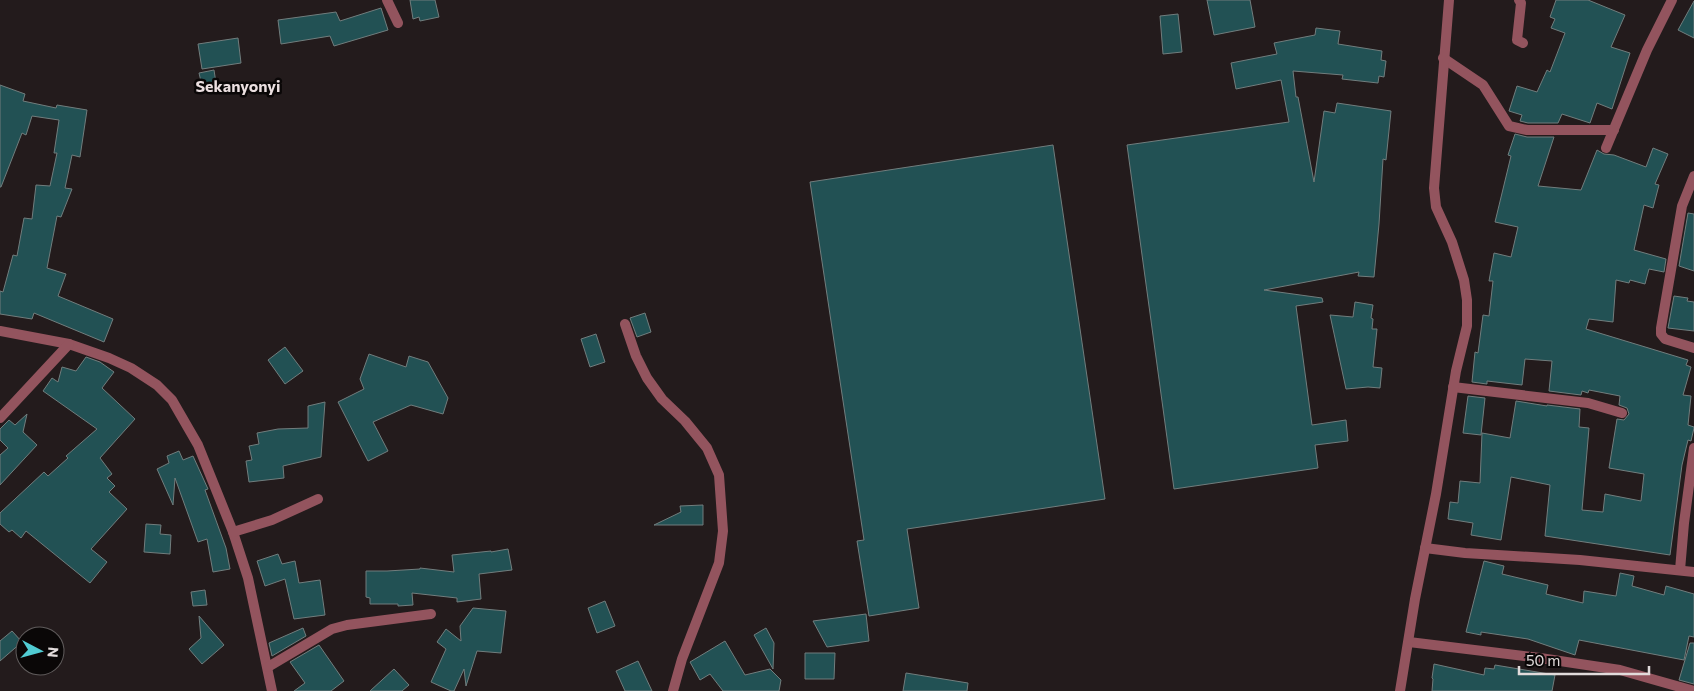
<svg xmlns="http://www.w3.org/2000/svg" width="1694" height="691" font-family="Commissioner,sans-serif">
	<rect width="100%" height="100%" fill="#231b1c"/>
	<g fill="#225154" stroke="#717d7d">
		<polygon points="410,0 435,0 439,17 420,21 419,17 413,19"/>
		<polygon points="1207,0 1250,0 1255,27 1214,35"/>
		<polygon points="1556,0 1588,0 1625,15 1611,47 1630,53 1612,109 1597,103 1590,123 1562,114 1558,123 1528,123 1520,121 1522,115 1509,111 1517,86 1537,92 1547,70 1550,72 1565,33 1551,28 1555,19 1550,17"/>
		<polygon points="1694,1 1694,38 1678,30"/>
		<polygon points="381,8 388,30 334,46 330,36 281,44 278,20 336,12 340,21"/>
		<polygon points="1178,14 1182,52 1163,54 1160,16"/>
		<polygon points="1316,28 1340,31 1338,44 1382,51 1381,60 1386,61 1384,77 1379,76 1378,83 1342,79 1343,75 1293,71 1296,97 1298,97 1314,182 1324,111 1335,113 1337,103 1391,111 1386,160 1383,159 1379,224 1374,277 1358,276 1359,272 1264,290 1322,298 1323,302 1296,306 1312,425 1346,420 1348,441 1315,445 1318,468 1174,489 1127,145 1289,122 1281,80 1236,89 1231,63 1277,54 1274,43 1315,35"/>
		<polygon points="238,38 241,63 202,69 198,44"/>
		<polygon points="214,70 216,83 202,86 199,73"/>
		<polygon points="0,85 25,94 23,101 56,108 57,105 87,110 80,157 72,155 65,188 72,189 61,217 57,216 47,268 66,274 58,296 113,319 104,342 34,313 32,319 0,314 0,291 3,292 13,255 17,256 24,218 32,219 36,185 50,186 57,153 54,153 59,120 32,116 26,135 22,133 1,187 0,187"/>
		<polygon points="1515,134 1527,137 1554,137 1538,186 1581,190 1597,150 1604,154 1614,155 1646,167 1653,148 1668,154 1655,184 1659,185 1653,208 1644,205 1634,250 1666,259 1664,272 1649,269 1645,284 1630,280 1629,283 1616,280 1613,322 1589,319 1586,329 1688,360 1686,365 1691,367 1683,395 1691,396 1688,425 1694,427 1694,428 1691,441 1688,440 1682,465 1670,555 1545,536 1550,485 1511,477 1501,540 1471,535 1473,523 1448,519 1450,502 1458,503 1460,481 1480,483 1482,433 1510,438 1516,401 1547,406 1547,405 1580,409 1579,427 1589,428 1582,510 1603,512 1605,494 1641,501 1644,474 1609,468 1617,419 1624,420 1629,414 1627,408 1619,405 1620,396 1589,390 1588,393 1582,391 1581,395 1549,391 1552,361 1525,359 1522,385 1487,381 1487,384 1472,382 1475,352 1478,353 1483,315 1489,316 1493,281 1489,281 1494,253 1511,257 1518,227 1495,222 1511,156 1508,155"/>
		<polygon points="1053,145 1105,499 907,529 919,608 869,616 857,541 864,540 810,182"/>
		<polygon points="1688,213 1694,214 1694,271 1679,266"/>
		<polygon points="1674,296 1688,298 1687,301 1694,302 1694,331 1668,328"/>
		<polygon points="1355,302 1373,305 1371,318 1373,319 1372,329 1377,329 1373,367 1382,368 1380,388 1368,387 1346,389 1330,315 1353,317"/>
		<polygon points="645,313 651,332 637,337 630,318"/>
		<polygon points="596,334 605,362 590,367 581,339"/>
		<polygon points="285,347 303,371 285,384 268,360"/>
		<polygon points="369,354 406,367 409,356 428,362 448,398 443,414 411,405 373,422 388,451 368,461 338,402 364,389 360,379"/>
		<polygon points="86,357 100,362 114,372 102,388 135,419 100,458 112,474 107,478 115,486 109,492 127,509 91,549 107,562 90,583 26,531 21,538 12,530 9,532 0,524 0,513 44,472 48,476 68,458 66,456 97,429 43,391 52,378 58,382 62,367 76,371"/>
		<polygon points="1468,396 1485,398 1481,435 1463,433"/>
		<polygon points="325,402 321,457 283,466 284,478 249,482 246,461 252,460 249,446 259,444 257,433 278,429 308,428 308,406"/>
		<polygon points="27,414 23,432 37,445 0,485 0,455 8,448 0,440 0,429 9,420 15,425"/>
		<polygon points="179,451 183,460 193,456 208,489 205,490 226,548 230,569 213,572 207,539 198,542 175,478 173,505 157,469 169,463 167,456"/>
		<polygon points="703,505 703,525 654,525 681,512 680,506"/>
		<polygon points="146,524 161,525 160,534 171,535 170,554 144,552"/>
		<polygon points="508,549 512,570 479,574 481,599 457,602 457,598 412,593 413,605 398,606 398,604 370,604 370,598 366,597 366,571 387,571 420,569 420,568 454,572 452,555 491,551 491,552"/>
		<polygon points="278,554 282,564 295,561 299,583 320,580 325,615 294,619 285,579 265,586 257,561"/>
		<polygon points="1484,561 1504,566 1502,574 1548,585 1546,594 1583,603 1584,591 1616,596 1620,573 1634,576 1632,586 1664,595 1666,586 1694,594 1694,637 1689,636 1684,660 1579,640 1575,655 1528,639 1481,632 1481,635 1466,632"/>
		<polygon points="205,590 207,605 193,606 191,592"/>
		<polygon points="605,601 615,626 597,633 588,608"/>
		<polygon points="473,608 506,611 501,653 477,651 466,686 464,669 454,691 451,691 431,682 446,649 437,642 446,629 461,641 460,626"/>
		<polygon points="866,614 869,641 827,647 813,621"/>
		<polygon points="199,616 224,645 202,664 189,649 201,638"/>
		<polygon points="303,628 306,636 272,656 269,643"/>
		<polygon points="766,628 774,643 773,669 754,635"/>
		<polygon points="12,631 22,642 0,661 0,641"/>
		<polygon points="725,641 745,675 770,669 781,680 779,691 723,691 710,674 700,680 690,662"/>
		<polygon points="1690,643 1694,643 1694,684 1679,680"/>
		<polygon points="319,645 344,681 331,691 294,691 305,683 290,662"/>
		<polygon points="805,653 835,653 834,679 805,679"/>
		<polygon points="638,661 652,691 625,691 616,671"/>
		<polygon points="1434,664 1484,675 1485,668 1494,669 1495,665 1555,675 1552,691 1432,691 1433,679 1432,678"/>
		<polygon points="394,669 409,685 402,691 370,691"/>
		<polygon points="906,673 968,683 967,691 903,691"/>
	</g>
	<g fill="none" stroke-linecap="round" stroke-linejoin="round">
		<g stroke="#93545e" stroke-width="10">
			<polyline points="387,0 398,23"/>
			<polyline points="1519,0 1521,3 1517,40 1523,43"/>
			<polyline points="1443,58 1483,85 1509,126 1527,130 1614,130"/>
			<polyline points="1606,148 1647,50 1672,0"/>
			<polyline points="1694,176 1682,206 1661,328 1661,334 1665,339 1694,348"/>
			<polyline points="625,324 636,356 647,378 662,399 685,421 707,448 719,475 723,531 719,563 682,659 673,691"/>
			<polyline points="0,331 69,344 109,358 131,368 157,385 172,400 198,445 233,532 248,578 272,691"/>
			<polyline points="1453,387 1588,403 1622,413"/>
			<polyline points="0,418 69,344"/>
			<polyline points="233,532 272,520 318,499"/>
			<polyline points="1425,548 1465,553 1580,560 1694,572"/>
			<polyline points="1680,570 1684,523 1694,448"/>
			<polyline points="1409,642 1540,658 1620,670 1694,691"/>
			<polyline points="268,667 332,629 347,625 431,614"/>
			<polyline points="1400,691 1415,599 1436,494 1456,371 1467,326 1467,300 1464,280 1452,242 1436,207 1434,188 1449,0"/>
		</g>
	</g>
	<g text-anchor="middle" dominant-baseline="central" stroke-width="5" stroke-linejoin="round" paint-order="stroke">
		<g font-size="16" font-weight="bold" fill="#ebdfe0" stroke="#0a0707">
			<text x="238" y="85">Sekanyonyi</text>
		</g>
	</g>
	<g transform="translate(40 651) rotate(96)"><circle r="24" fill="#0a0707" stroke="#605c5c"/>
	<path d="M0-4L9 19L0 12L-9 19Z" fill="#51ccd3"/>
	<text y="-8" font-size="14" font-weight="bold" text-anchor="middle" fill="#e1dbdb">N</text>
	</g>
	<path d="M1519 666v8h130v-8" fill="none" stroke="#e1dbdb" stroke-width="2.5"/>
	<text x="1526" y="666" font-size="15" fill="#e1dbdb" stroke="#0a0707" stroke-width="4" paint-order="stroke">50 m</text>
</svg>
